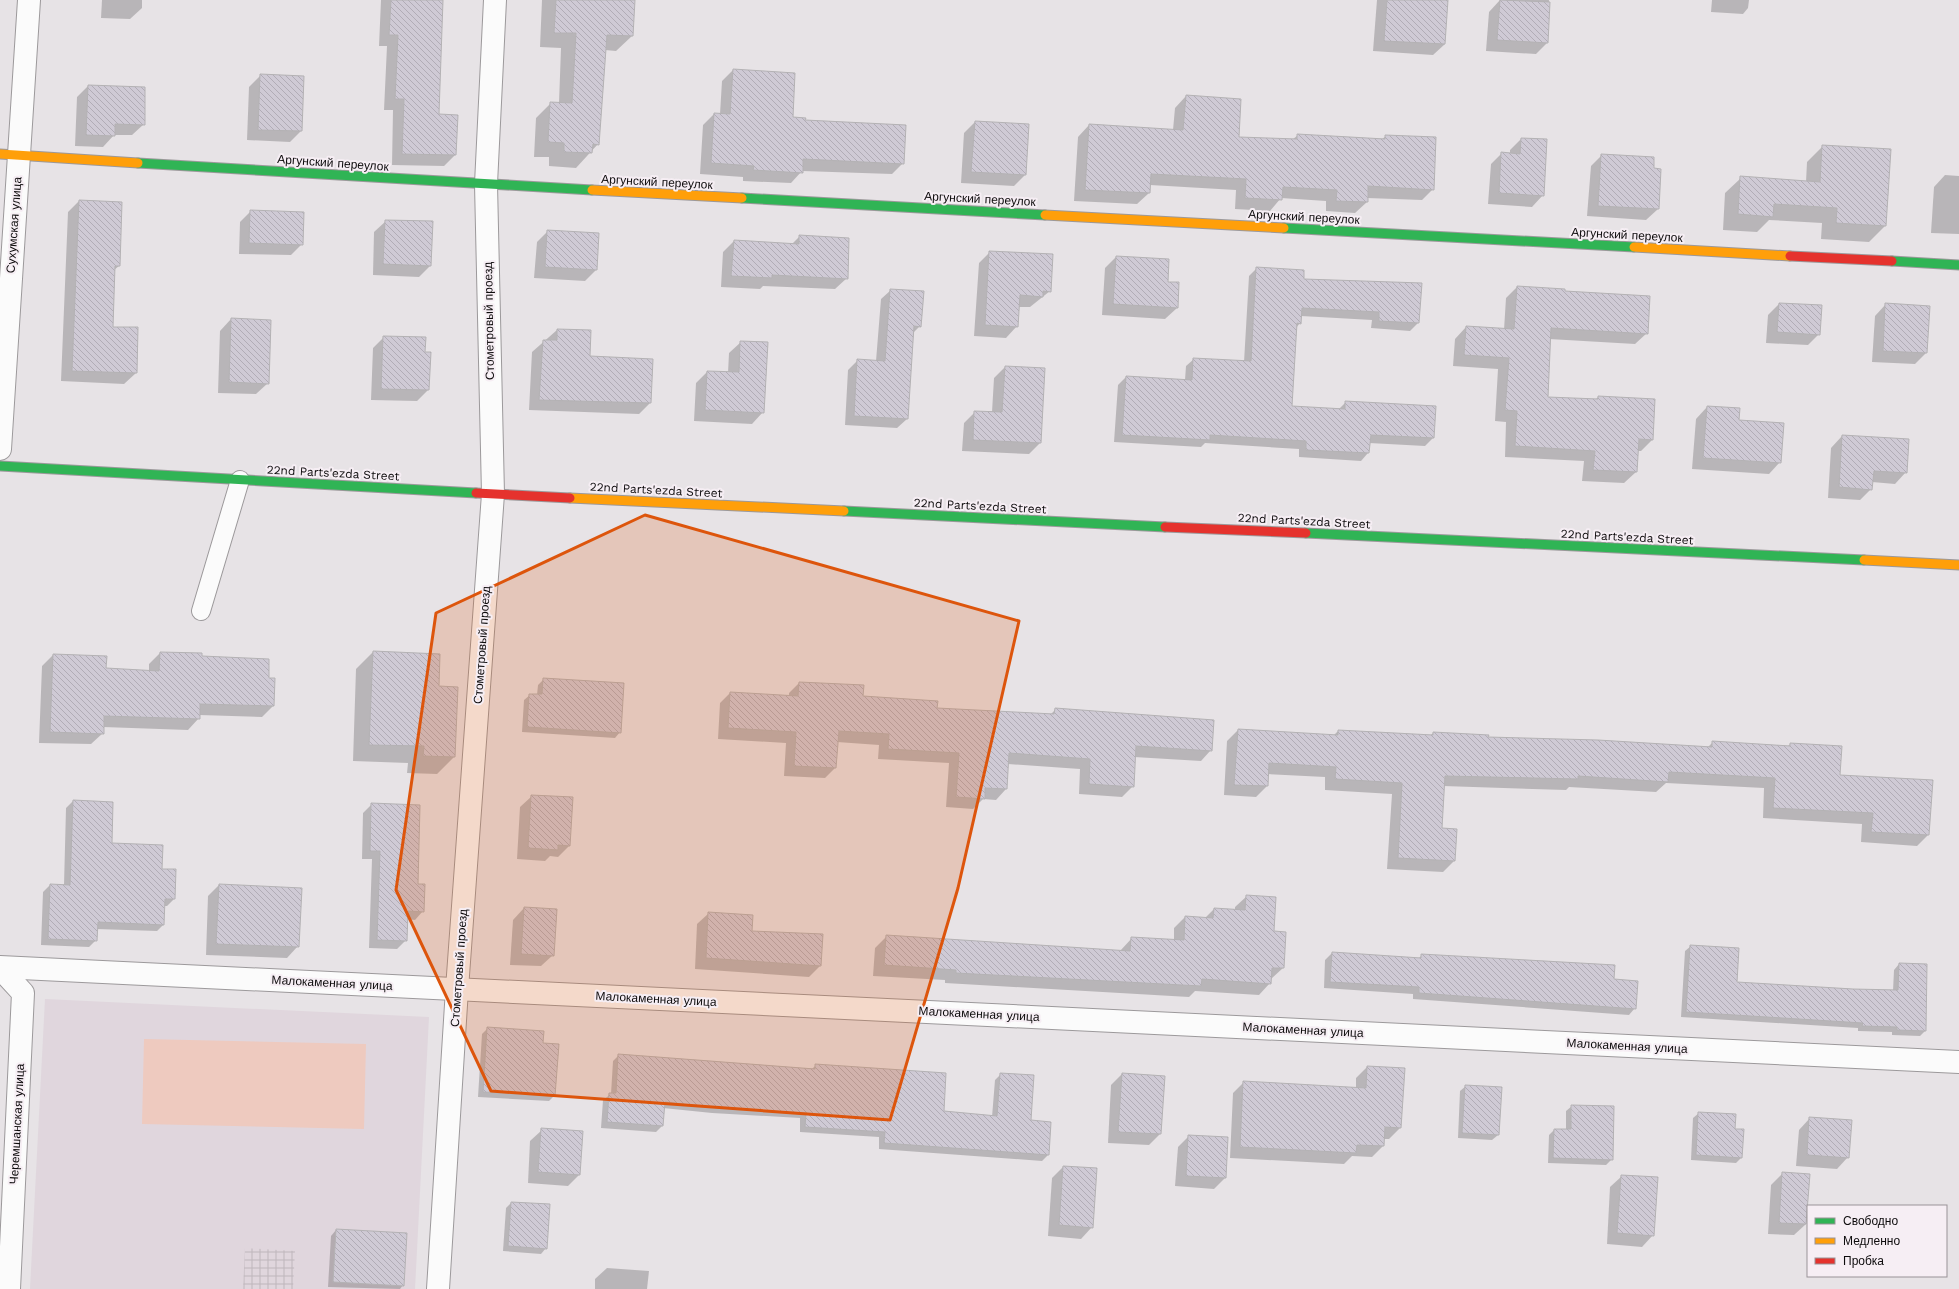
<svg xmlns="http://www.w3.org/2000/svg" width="1959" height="1289" font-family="'Work Sans',sans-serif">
	<defs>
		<pattern id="industrial-grid" width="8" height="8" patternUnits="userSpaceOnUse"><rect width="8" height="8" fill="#e0d6dd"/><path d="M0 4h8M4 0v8" fill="none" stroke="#bfb6bc"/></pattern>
		<pattern id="building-back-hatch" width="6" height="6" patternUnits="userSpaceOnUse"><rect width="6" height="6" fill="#cfcad5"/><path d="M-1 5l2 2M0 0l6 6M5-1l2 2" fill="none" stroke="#b1acb6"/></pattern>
	</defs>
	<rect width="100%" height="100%" fill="#e7e3e6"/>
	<polygon fill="#e0d6dd" points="45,999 429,1017 415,1289 30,1289"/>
	<polygon fill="url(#industrial-grid)" points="245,1248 295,1251 293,1289 243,1289"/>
	<polygon fill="#eecabf" points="144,1039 366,1044 364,1129 142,1124"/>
	<g fill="#0003">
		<polygon points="102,0 142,0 142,8 130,19 101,18"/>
		<polygon points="381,0 442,0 438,115 455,155 444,166 392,165 393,110 384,110 387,46 379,46"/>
		<polygon points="542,0 634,0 632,36 616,51 605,50 598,144 576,168 549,166 549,157 534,157 536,118 551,103 559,103 561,48 540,47"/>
		<polygon points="1377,0 1447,0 1445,44 1433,55 1373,51"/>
		<polygon points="1500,0 1549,0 1547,43 1536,54 1486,51 1489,12"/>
		<polygon points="1712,0 1749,0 1748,8 1743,14 1711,12"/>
		<polygon points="733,70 792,118 804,121 903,163 892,174 802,171 791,183 743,181 743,177 700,174 703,125 714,114 720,114 722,81"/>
		<polygon points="260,76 301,131 290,142 247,140 249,87"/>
		<polygon points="88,86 144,124 132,135 114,135 103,147 75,146 77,97"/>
		<polygon points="1186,96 1238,138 1292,140 1298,135 1381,140 1386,136 1433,189 1422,200 1367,198 1367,202 1355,213 1326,211 1326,201 1281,198 1270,211 1235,209 1236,190 1150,185 1149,193 1137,204 1074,201 1078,137 1089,125 1173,130 1175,108"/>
		<polygon points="975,122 1028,125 1025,175 1014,186 961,183 964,133"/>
		<polygon points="1521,139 1543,195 1532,207 1488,204 1491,164 1502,153 1510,154 1510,150"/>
		<polygon points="1823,146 1890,150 1885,226 1869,242 1821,239 1822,223 1769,220 1757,232 1723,230 1725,193 1741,178 1806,182 1807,162"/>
		<polygon points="1602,155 1653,169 1658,209 1646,220 1587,216 1591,166"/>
		<polygon points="1945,175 1959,176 1959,234 1931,233 1934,187"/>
		<polygon points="79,201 119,266 114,270 112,328 136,373 124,384 61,381 68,212"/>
		<polygon points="251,211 302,244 291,255 239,254 240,222"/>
		<polygon points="386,221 432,222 430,266 419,277 373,275 374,232"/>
		<polygon points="548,231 596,270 585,281 534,278 537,242"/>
		<polygon points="800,236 847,278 835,289 763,286 760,289 721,287 723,252 734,241 792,244"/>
		<polygon points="990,252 1050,291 1030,307 1018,307 1017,326 1006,338 974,336 979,263"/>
		<polygon points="1116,257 1167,283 1177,308 1165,319 1102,315 1105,268"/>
		<polygon points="1257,268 1303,280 1418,323 1410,331 1371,328 1372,320 1301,316 1300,323 1296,328 1291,407 1338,410 1346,402 1435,407 1433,438 1425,446 1369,443 1368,453 1361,461 1299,457 1299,449 1205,443 1201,447 1114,442 1118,385 1126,377 1185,380 1186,366 1194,359 1244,362 1249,276"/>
		<polygon points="1517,287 1564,292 1647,333 1635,344 1549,339 1547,398 1595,400 1598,397 1652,440 1641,451 1637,451 1636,472 1624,483 1582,481 1584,461 1505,457 1506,422 1495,421 1498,369 1453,366 1455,339 1466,327 1504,330 1506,298"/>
		<polygon points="891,290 920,326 912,334 907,419 897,428 845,425 848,370 858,360 876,361 881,299"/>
		<polygon points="1779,304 1819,334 1808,345 1766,343 1768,315"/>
		<polygon points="1886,304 1926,353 1915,364 1872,362 1875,316"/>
		<polygon points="231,319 268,383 256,394 218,393 220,331"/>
		<polygon points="557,330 589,357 650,403 639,414 529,410 532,352"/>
		<polygon points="384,337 424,353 430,353 428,390 417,401 371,400 373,348"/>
		<polygon points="741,342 763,412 752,424 694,421 696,383 707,372 728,373 729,353"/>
		<polygon points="1005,367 1040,443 1029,454 962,451 964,423 975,412 992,412 994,378"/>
		<polygon points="1707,407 1738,421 1780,462 1769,474 1692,469 1696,419"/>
		<polygon points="1842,436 1906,472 1895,484 1872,482 1871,489 1860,500 1828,498 1831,448"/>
		<polygon points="373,652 438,687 454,757 437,774 407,773 408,763 353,761 356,669"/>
		<polygon points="160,653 267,678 273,706 262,717 199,715 199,718 188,730 103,727 103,733 91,744 39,743 42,666 53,655 105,669 149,671 149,664"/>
		<polygon points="544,679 620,732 615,738 522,732 524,700 530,695 537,695 538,685"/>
		<polygon points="799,683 862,697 936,709 1050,715 1055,710 1211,750 1201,761 1134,757 1133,786 1122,797 1079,794 1080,769 1008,764 1006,789 996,800 983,799 973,809 946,807 949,763 878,759 879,745 837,742 835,768 825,778 784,776 786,743 718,739 720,703 730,693 789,697 789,693"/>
		<polygon points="1238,730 1333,736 1338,731 1430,736 1433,733 1487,738 1707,748 1713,742 1787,747 1790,744 1928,835 1917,846 1861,842 1862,824 1763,818 1764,788 1666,783 1656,792 1569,787 1566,790 1443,786 1441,829 1456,830 1454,861 1443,872 1387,869 1392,794 1325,790 1325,777 1267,774 1267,786 1256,797 1224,795 1227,741"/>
		<polygon points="532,796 569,846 558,857 550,856 545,861 517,859 520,807"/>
		<polygon points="73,801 110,844 160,870 174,899 167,906 164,906 164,924 157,931 96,929 96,940 89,947 41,945 43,892 50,885 64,885 66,808"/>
		<polygon points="372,804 417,885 423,911 415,920 407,919 406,940 397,949 369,948 372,859 362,859 363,813"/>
		<polygon points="219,885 301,889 298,946 287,958 206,955 208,896"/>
		<polygon points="1247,896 1273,932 1285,933 1283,968 1271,979 1270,983 1259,995 1195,991 1189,997 945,983 945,980 873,976 875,948 887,936 1120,951 1132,938 1174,940 1174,928 1185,917 1205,918 1214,909 1235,910 1235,907"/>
		<polygon points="524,908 553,955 541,966 510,965 513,920"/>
		<polygon points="709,913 751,932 820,966 809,977 695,969 697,924"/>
		<polygon points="1691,946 1736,983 1893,991 1894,970 1899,964 1925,1031 1920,1036 1892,1035 1892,1032 1858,1031 1858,1028 1681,1017 1685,951"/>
		<polygon points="1332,953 1418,959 1422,955 1613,980 1635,1008 1629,1015 1413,999 1413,994 1324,988 1325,960"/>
		<polygon points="488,1028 542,1044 554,1096 549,1101 478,1097 482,1034"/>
		<polygon points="619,1055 812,1069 816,1065 943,1111 992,1117 995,1080 1001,1074 1048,1155 1042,1161 879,1149 879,1137 800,1132 800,1118 712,1113 663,1108 662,1126 656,1132 601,1128 603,1100 611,1094 613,1061"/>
		<polygon points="1367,1067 1400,1128 1389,1139 1383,1139 1383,1146 1372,1157 1352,1156 1344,1164 1230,1158 1233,1093 1244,1082 1356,1088 1356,1078"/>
		<polygon points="1122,1074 1164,1077 1160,1134 1149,1145 1108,1143 1111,1085"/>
		<polygon points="1466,1086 1498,1135 1492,1140 1458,1138 1460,1091"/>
		<polygon points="1572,1106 1612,1159 1606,1165 1548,1163 1549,1135 1554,1130 1566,1130 1566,1111"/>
		<polygon points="1699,1113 1734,1130 1742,1157 1736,1163 1691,1160 1693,1118"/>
		<polygon points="1810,1118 1848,1157 1837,1169 1796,1166 1799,1130"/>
		<polygon points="542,1130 579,1175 568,1186 528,1183 530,1141"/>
		<polygon points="1189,1136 1225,1178 1214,1189 1175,1186 1178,1147"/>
		<polygon points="1063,1167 1092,1227 1081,1239 1048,1236 1052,1178"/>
		<polygon points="1782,1174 1806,1224 1794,1235 1768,1234 1771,1185"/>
		<polygon points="1622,1176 1653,1235 1642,1247 1607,1244 1610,1187"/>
		<polygon points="511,1203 546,1248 541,1254 503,1251 506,1208"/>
		<polygon points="336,1230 403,1285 400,1289 328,1287 331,1236"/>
		<polygon points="607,1268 649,1271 647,1289 595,1289 595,1279"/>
	</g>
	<g fill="url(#building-back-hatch)" stroke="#b4b2b4">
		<polygon points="391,0 443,0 439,114 458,115 456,155 402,154 404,99 395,99 398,35 389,35"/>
		<polygon points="556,0 635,0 633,36 607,35 599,145 593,144 592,153 564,152 564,143 548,142 550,102 572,103 576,33 554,33"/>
		<polygon points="1387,0 1448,0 1445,44 1384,41"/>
		<polygon points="1500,0 1550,2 1548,43 1497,40"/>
		<polygon points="733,69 795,73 793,117 806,118 805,120 906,125 904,164 803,159 803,173 753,170 754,166 711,163 714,113 730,114"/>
		<polygon points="260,74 304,76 302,131 258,130"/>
		<polygon points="88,85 145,87 145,125 115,124 115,136 86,135"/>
		<polygon points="1186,95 1241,99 1239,137 1297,139 1297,134 1385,139 1385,135 1436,137 1434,190 1368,186 1368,202 1336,201 1337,190 1283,187 1282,200 1245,198 1246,179 1151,174 1150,193 1085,190 1089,124 1183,130"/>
		<polygon points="975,121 1029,124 1026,175 971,172"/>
		<polygon points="1521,138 1547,139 1544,196 1499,193 1501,152 1520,154"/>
		<polygon points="1822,145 1891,149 1886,226 1836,223 1837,208 1774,204 1773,217 1738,214 1740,176 1820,182"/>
		<polygon points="1601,154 1654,157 1654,168 1661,169 1659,209 1598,206"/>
		<polygon points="79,200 122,202 120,266 115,266 113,327 138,327 137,373 72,371"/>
		<polygon points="250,210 304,212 303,245 249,243"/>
		<polygon points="385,220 433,221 431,266 383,264"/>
		<polygon points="547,230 599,233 597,270 545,267"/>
		<polygon points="799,235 849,238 848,279 772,275 772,278 731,276 734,240 799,244"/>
		<polygon points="989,251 1053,254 1051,292 1043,291 1043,297 1020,295 1018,327 985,325"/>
		<polygon points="1116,256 1169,259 1168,282 1179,282 1178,308 1113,304"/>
		<polygon points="1256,267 1304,270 1304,279 1422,283 1419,323 1379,321 1379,312 1302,308 1301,324 1297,323 1292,406 1345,409 1345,401 1436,406 1434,438 1371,435 1369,453 1306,450 1306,441 1210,435 1210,440 1122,435 1126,376 1192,380 1193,358 1251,361"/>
		<polygon points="1517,286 1565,289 1565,291 1650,296 1648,334 1551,328 1548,397 1598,399 1598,396 1655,399 1653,440 1639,439 1637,472 1593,470 1595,451 1515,446 1517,411 1505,410 1509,358 1464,355 1466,326 1514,329"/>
		<polygon points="890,289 924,291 921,327 914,326 908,419 854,416 857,359 885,361"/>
		<polygon points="1779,303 1822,305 1820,335 1777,332"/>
		<polygon points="1885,303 1930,306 1927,353 1883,351"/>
		<polygon points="231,318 271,320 269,384 229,382"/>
		<polygon points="557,329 591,330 590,356 653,359 651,403 539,400 543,340 557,340"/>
		<polygon points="383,336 426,337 425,352 431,352 429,390 381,389"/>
		<polygon points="740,341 768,342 764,413 705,410 707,371 739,372"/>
		<polygon points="1005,366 1045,368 1041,443 973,440 974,411 1002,412"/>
		<polygon points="1707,406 1740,408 1739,420 1784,423 1781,463 1703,458"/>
		<polygon points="1842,435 1909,439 1907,473 1874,471 1872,490 1839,487"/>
		<polygon points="373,651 440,654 439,686 458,687 455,757 423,756 424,746 369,745"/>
		<polygon points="160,652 202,653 202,656 269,659 269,678 275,678 274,706 200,704 200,719 104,716 104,734 50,732 53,654 107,656 106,668 159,671"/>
		<polygon points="543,678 624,683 621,733 527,727 529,694 542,694"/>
		<polygon points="799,682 864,685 863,696 938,701 937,708 1054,714 1055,708 1214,720 1212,751 1136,746 1134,787 1089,784 1090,759 1009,753 1007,789 985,788 985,799 956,797 959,753 888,749 889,734 839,731 836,768 794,766 796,732 728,728 730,692 798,696"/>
		<polygon points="1238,729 1338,735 1338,730 1433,735 1433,732 1489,735 1488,737 1598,740 1712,747 1712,741 1790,746 1790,743 1842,746 1840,775 1933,780 1929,835 1871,832 1873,813 1773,808 1775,778 1669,772 1668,782 1578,776 1578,779 1445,776 1442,828 1457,829 1455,861 1398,858 1402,783 1335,779 1336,767 1269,763 1268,786 1234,785"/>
		<polygon points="531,795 573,797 570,846 558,845 558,850 528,848"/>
		<polygon points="73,800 113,802 112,843 163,845 162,869 176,869 175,899 165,899 164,925 98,922 97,941 48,939 50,884 70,885"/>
		<polygon points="371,803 420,805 418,884 425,884 424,912 408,911 407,941 377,940 380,851 370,851"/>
		<polygon points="219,884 302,888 299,947 216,944"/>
		<polygon points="1246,895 1276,897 1274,931 1286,932 1284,968 1272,968 1271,984 1202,979 1201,986 956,973 956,970 884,965 886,935 1130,951 1131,937 1184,940 1185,916 1213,918 1214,908 1245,910"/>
		<polygon points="524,907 557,909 554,956 521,954"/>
		<polygon points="708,912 753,915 752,931 823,934 821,966 706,958"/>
		<polygon points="1690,945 1739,948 1737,982 1853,989 1898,990 1899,963 1927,964 1926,1031 1897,1030 1897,1027 1862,1026 1863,1023 1686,1012"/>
		<polygon points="1332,952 1421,958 1421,954 1615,965 1614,979 1638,981 1636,1009 1419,993 1419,987 1330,982"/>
		<polygon points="487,1027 544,1031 543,1043 559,1044 555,1096 483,1092"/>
		<polygon points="618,1054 815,1069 815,1064 946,1073 944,1111 997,1116 1000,1073 1034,1075 1031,1120 1051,1122 1049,1155 884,1143 885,1132 805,1127 806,1113 718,1108 665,1102 663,1126 607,1122 609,1093 616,1093"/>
		<polygon points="1367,1066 1405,1068 1401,1128 1385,1127 1384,1146 1357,1145 1356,1153 1240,1147 1243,1081 1366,1088"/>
		<polygon points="1122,1073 1165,1076 1161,1134 1118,1132"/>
		<polygon points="1465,1085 1502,1087 1499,1135 1462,1133"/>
		<polygon points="1571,1105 1614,1106 1613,1160 1553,1158 1554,1129 1571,1129"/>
		<polygon points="1698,1112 1736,1114 1735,1129 1744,1129 1742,1158 1696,1155"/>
		<polygon points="1809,1117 1852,1120 1849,1158 1807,1155"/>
		<polygon points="541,1128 583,1131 580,1175 538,1172"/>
		<polygon points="1188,1135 1228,1137 1226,1178 1186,1176"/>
		<polygon points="1063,1166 1097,1168 1093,1228 1059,1225"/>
		<polygon points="1782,1172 1810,1174 1806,1224 1779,1223"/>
		<polygon points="1621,1175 1658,1177 1654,1236 1617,1233"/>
		<polygon points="511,1202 550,1204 547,1249 508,1246"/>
		<polygon points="336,1229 407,1233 404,1286 333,1282"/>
	</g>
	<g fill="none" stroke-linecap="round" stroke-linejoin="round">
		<g stroke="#9c999b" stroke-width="20">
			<polyline id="lane" points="201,611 240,480"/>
		</g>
		<g stroke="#9c999b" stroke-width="24">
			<g id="street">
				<polyline points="0,449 29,0"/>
				<polyline points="0,967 1959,1062"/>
				<polyline points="0,968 23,993 9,1289"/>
				<polyline points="438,1289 457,989 493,494 486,184 495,0"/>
			</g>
		</g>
		<g stroke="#9c999b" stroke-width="11">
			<g id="fast">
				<polyline points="138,163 592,190"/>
				<polyline points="742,198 1045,215"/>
				<polyline points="1284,228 1634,247"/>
				<polyline points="1892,261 1959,265"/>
				<polyline points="0,466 476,493"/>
				<polyline points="844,511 1165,527"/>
				<polyline points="1306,533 1864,560"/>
			</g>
		</g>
		<g stroke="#9c999b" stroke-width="11">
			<g id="slow">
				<polyline points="0,154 138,163"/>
				<polyline points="592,190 742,198"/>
				<polyline points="1045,215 1284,228"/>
				<polyline points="1634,247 1790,256"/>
				<polyline points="570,498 844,511"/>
				<polyline points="1864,560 1959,565"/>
			</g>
		</g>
		<g stroke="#9c999b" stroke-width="11">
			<g id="jam">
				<polyline points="1790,256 1892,261"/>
				<polyline points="476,493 570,498"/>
				<polyline points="1165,527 1306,533"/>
			</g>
		</g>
		<use href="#lane" stroke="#fbfbfb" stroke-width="18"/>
		<use href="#street" stroke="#fbfbfb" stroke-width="22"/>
		<use href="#fast" stroke="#30b455" stroke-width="9"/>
		<use href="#slow" stroke="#ff9f0a" stroke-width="9"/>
		<use href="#jam" stroke="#e5322d" stroke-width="9"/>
	</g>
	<path fill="#dd550c" fill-opacity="0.2" stroke="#dd550c" stroke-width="3" stroke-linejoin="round" d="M645,515L1019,621L958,888L890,1120L491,1091L396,890L436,613Z"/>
	<g text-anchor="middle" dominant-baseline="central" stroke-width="4" stroke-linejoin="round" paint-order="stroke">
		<g font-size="12" fill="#0d0b0c" stroke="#f6eef4">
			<text transform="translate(333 163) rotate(4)">Аргунский переулок</text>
			<text transform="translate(657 182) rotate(3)">Аргунский переулок</text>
			<text transform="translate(980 199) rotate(3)">Аргунский переулок</text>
			<text transform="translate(1304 217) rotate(3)">Аргунский переулок</text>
			<text transform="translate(14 225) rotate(-86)">Сухумская улица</text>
			<text transform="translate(1627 235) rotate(3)">Аргунский переулок</text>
			<text transform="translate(489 321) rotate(-91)">Стометровый проезд</text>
			<text transform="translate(333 473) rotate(3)">22nd Parts'ezda Street</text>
			<text transform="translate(656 490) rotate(3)">22nd Parts'ezda Street</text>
			<text transform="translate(980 506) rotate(3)">22nd Parts'ezda Street</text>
			<text transform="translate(1304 521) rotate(3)">22nd Parts'ezda Street</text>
			<text transform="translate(1627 537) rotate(3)">22nd Parts'ezda Street</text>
			<text transform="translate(482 645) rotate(-86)">Стометровый проезд</text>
			<text transform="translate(459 968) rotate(-86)">Стометровый проезд</text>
			<text transform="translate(332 983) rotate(3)">Малокаменная улица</text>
			<text transform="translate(656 999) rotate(3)">Малокаменная улица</text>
			<text transform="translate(979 1014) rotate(3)">Малокаменная улица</text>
			<text transform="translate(1303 1030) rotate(3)">Малокаменная улица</text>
			<text transform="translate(1627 1046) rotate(3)">Малокаменная улица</text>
			<text transform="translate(17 1124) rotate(-87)">Черемшанская улица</text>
		</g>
	</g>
	<rect x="1807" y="1205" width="140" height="72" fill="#f6eef4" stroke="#999397"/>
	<rect x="1815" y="1218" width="20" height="6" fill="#30b455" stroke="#999397"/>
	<text x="1843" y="1225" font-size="12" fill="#0d0b0c">Свободно</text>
	<rect x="1815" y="1238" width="20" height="6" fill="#ff9f0a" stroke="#999397"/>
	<text x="1843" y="1245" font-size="12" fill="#0d0b0c">Медленно</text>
	<rect x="1815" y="1258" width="20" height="6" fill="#e5322d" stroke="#999397"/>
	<text x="1843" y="1265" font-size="12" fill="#0d0b0c">Пробка</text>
</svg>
